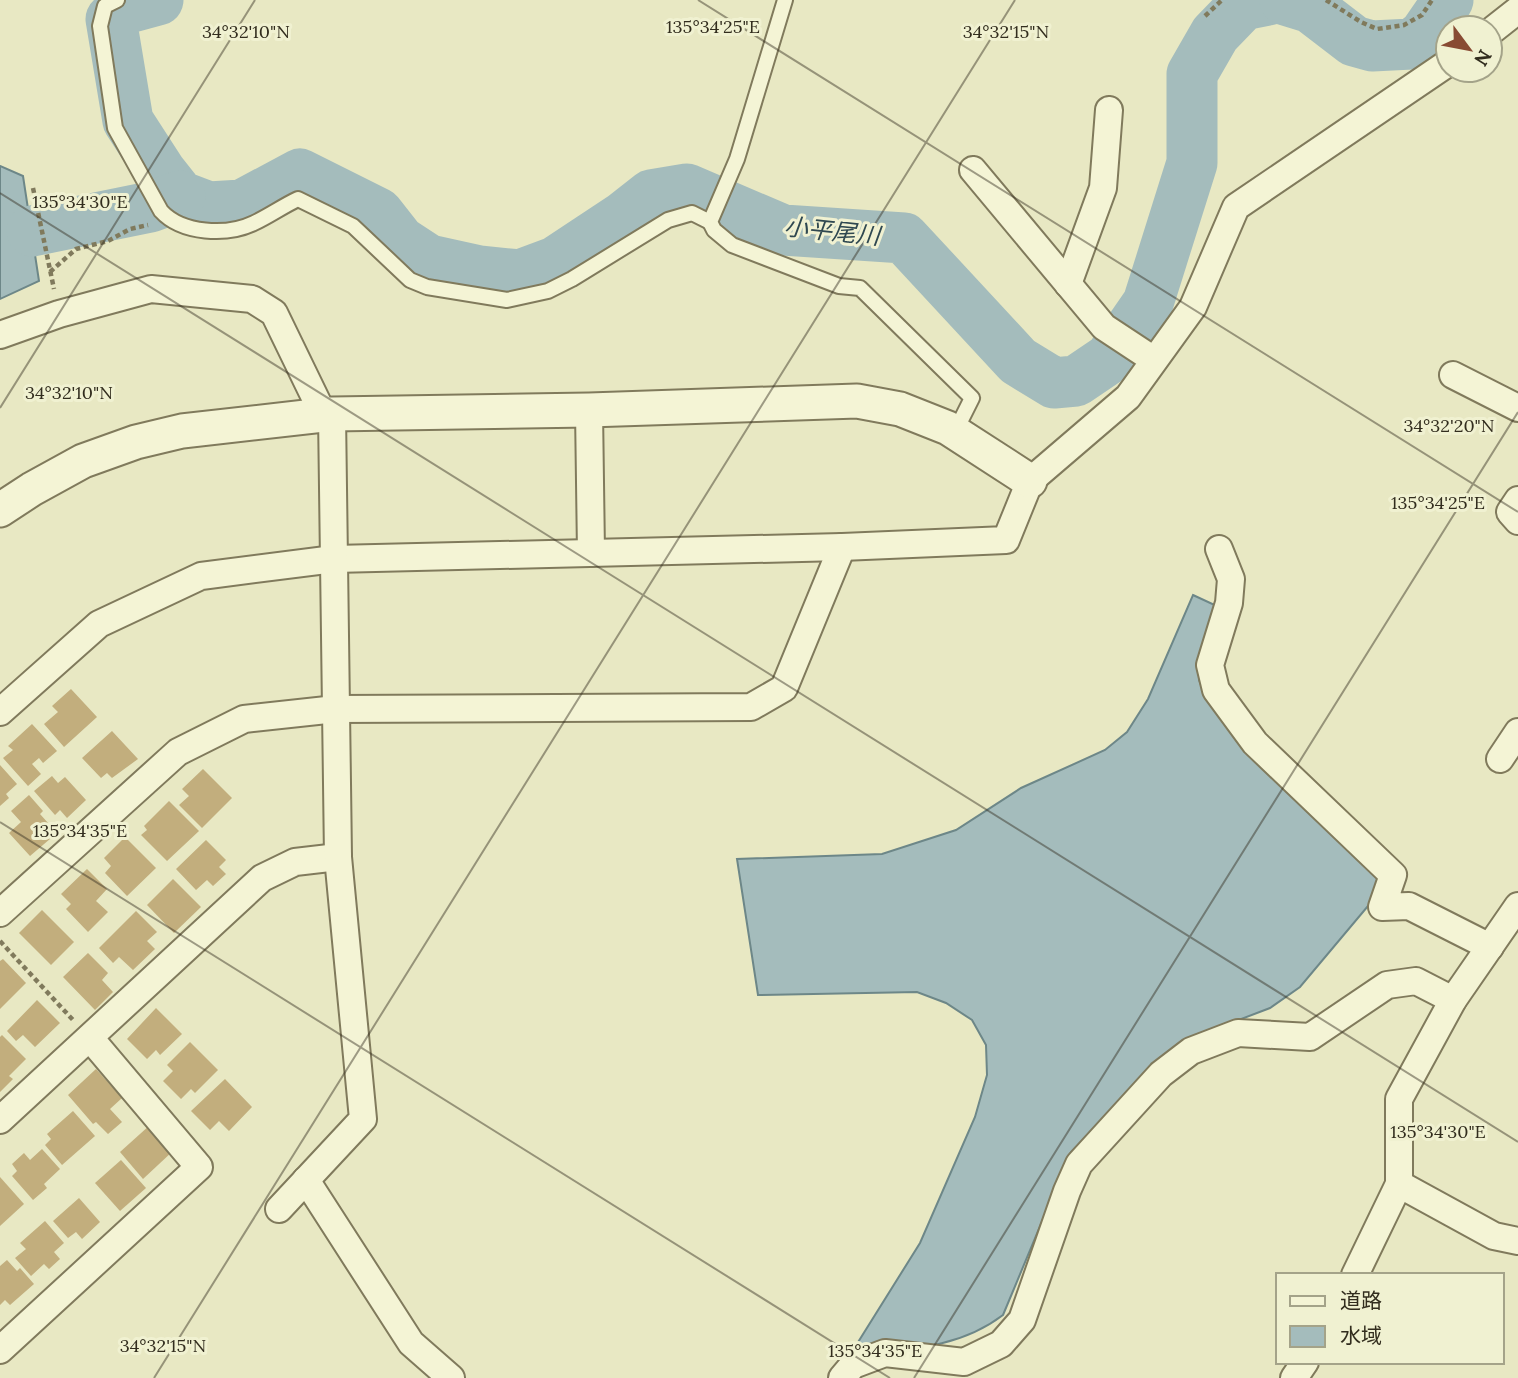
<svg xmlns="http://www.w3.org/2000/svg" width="1518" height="1378" font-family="Lora,'Noto Sans JP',serif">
	<rect width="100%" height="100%" fill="#e8e8c3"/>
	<g fill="#a4bcbc" stroke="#6d8788" stroke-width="2">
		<polygon points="0,166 23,176 39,281 0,299"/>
		<path d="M1193,595L1219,607L1205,649L1199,680L1207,700L1389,881L1300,987L1270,1008L1236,1021L1163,1058L1071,1152L1003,1315C957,1350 905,1349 850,1355L920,1243L975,1117L987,1075L986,1045L972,1020L946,1003L917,992L758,995L737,859L882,854L956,830L1021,788L1105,750L1127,732L1148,699Z"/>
	</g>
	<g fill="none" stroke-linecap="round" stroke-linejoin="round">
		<g stroke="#a4bcbc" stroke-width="51">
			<polyline points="158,0 125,9 111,19 128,121 161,172 180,196 209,207 242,205 300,174 378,213 400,241 429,260 479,271 520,275 555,262 623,217 651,195 687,189 783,230 904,238 1018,361 1054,383 1076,381 1110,358 1148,303 1192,163 1192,74 1215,34 1243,5 1268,0"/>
			<polyline points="1285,0 1311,8 1354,41 1372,46 1412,44 1424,35 1448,0"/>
			<polyline points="32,231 150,207 180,196"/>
		</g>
	</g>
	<g fill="#c2ae7d">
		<polygon points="71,689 97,717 64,747 44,724 58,712 52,706"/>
		<polygon points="32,724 57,751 43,763 39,758 32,764 41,774 28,786 3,758 13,750 8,746"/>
		<polygon points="112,731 138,759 112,778 107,773 101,778 82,758"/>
		<polygon points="0,765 17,784 6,794 9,798 0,806"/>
		<polygon points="203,769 232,798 202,828 179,805 189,796 182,789"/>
		<polygon points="52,776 58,783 65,777 86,800 67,818 60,810 55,815 34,791"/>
		<polygon points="29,795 43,811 40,814 57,833 30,856 9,833 21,822 11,811"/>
		<polygon points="169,801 199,831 167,861 141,835 147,830 144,826"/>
		<polygon points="125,837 156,868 127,896 105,873 111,866 104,858"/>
		<polygon points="206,840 226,860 219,867 226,874 213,886 207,880 196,890 176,869"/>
		<polygon points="87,869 107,889 96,901 108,912 88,932 66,909 71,904 61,894"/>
		<polygon points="173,879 201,907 174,933 147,905"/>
		<polygon points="42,910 74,942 51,965 19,933"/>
		<polygon points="136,911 157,932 147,941 155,949 133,970 119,957 113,963 99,948"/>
		<polygon points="88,953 108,973 102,980 113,992 95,1010 63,977"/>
		<polygon points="3,959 26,983 0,1009 0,961"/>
		<polygon points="37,1000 60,1023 35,1047 23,1035 16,1041 7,1031"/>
		<polygon points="156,1008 182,1034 160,1055 156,1050 147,1059 127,1039"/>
		<polygon points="2,1035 26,1059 9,1076 13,1079 0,1092 0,1037"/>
		<polygon points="190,1042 218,1070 195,1093 191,1089 181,1099 163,1081 173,1071 167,1065"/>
		<polygon points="96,1069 122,1098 110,1109 122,1122 108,1134 96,1122 93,1124 68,1095"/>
		<polygon points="225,1079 252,1107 229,1131 219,1121 210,1130 191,1111"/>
		<polygon points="73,1111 95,1136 62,1165 45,1145 51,1139 47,1134"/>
		<polygon points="150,1125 173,1151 143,1179 120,1152"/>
		<polygon points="42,1149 60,1169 44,1184 47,1188 33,1200 12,1176 17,1171 12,1164 24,1153 30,1160"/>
		<polygon points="121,1160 146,1188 120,1211 95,1183"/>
		<polygon points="0,1177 24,1204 0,1226"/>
		<polygon points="79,1198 100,1222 82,1239 76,1232 68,1238 53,1221"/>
		<polygon points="45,1221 64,1243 54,1252 60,1259 49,1269 44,1264 31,1276 15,1258 26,1249 20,1243"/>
		<polygon points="7,1260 17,1271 20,1268 34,1284 10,1305 5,1300 0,1305 0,1266"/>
	</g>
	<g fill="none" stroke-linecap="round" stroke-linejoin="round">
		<g stroke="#807a5c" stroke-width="18">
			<g id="service">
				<path d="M117,0L105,6L100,26L115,128L161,211C182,234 227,236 254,223C269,216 283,206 298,199L353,226L410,280L427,287L507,300L548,291L572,279L668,220L692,213L710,222"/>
				<polyline points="785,0 737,159 710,222 714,230 732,245 839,286 860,288 972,398 955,432"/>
			</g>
		</g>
		<g stroke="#807a5c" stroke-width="30">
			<g id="minor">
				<polyline points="1490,32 1518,10"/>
				<polyline points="973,170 1104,327 1154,360"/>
				<polyline points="1068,284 1103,188 1109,110"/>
				<polyline points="0,335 59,314 151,289 252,299 274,313 324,416"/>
				<polyline points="1453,375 1518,408"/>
				<polyline points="589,410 591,553"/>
				<polyline points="1518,500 1510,512 1518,521"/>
				<polyline points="1219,549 1231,579 1229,603 1210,665 1216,690 1255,743 1393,875 1382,907 1409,906 1490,947"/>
				<polyline points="0,712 99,624 201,576 334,559 842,547 1006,540 1030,481 1128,397 1193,307 1236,207 1448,63"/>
				<polyline points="1500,759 1518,732"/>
				<polyline points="0,913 178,752 244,719 336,709 751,707 784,688 842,547"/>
				<polyline points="0,1120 262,878 295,862 338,857"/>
				<polyline points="306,1180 411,1343 451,1378"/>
				<polyline points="1399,1184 1494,1236 1518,1241"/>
				<polyline points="279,1209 363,1119 338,857 332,414"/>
				<polyline points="1355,1275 1399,1184 1399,1099 1453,1000 1518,906"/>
				<polyline points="0,1350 199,1167 90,1038"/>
				<polyline points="842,1378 853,1365 885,1353 964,1362 1001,1344 1022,1320 1067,1191 1079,1164 1161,1074 1191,1051 1238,1033 1310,1037 1387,985 1416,981 1453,1000"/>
				<polyline points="1294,1378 1305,1362"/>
			</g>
		</g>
		<g stroke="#807a5c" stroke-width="37">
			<polyline id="tertiary" points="0,510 32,489 83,461 136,442 182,431 332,414 589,410 857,401 900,409 948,428 1030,481"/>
		</g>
		<g stroke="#807a5c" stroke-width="4.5" stroke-dasharray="5 3.5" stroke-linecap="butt">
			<polyline points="1326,0 1361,22 1377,29 1404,25 1422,15 1432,0"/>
			<polyline points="1205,16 1222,0"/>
			<polyline points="33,188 54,289"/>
			<polyline points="50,272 76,249 108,241 130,229 148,225"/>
			<polyline points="0,941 73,1020"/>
		</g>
		<use href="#service" stroke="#f4f4d5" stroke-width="14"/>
		<use href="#minor" stroke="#f4f4d5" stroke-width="26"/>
		<use href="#tertiary" stroke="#f4f4d5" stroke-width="33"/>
	</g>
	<path fill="none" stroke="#322d1e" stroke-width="2" stroke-opacity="0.45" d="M698,0L1518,512M0,193L1518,1142M0,408L255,0M0,822L890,1378M154,1378L1015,0M914,1378L1518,412"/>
	<g text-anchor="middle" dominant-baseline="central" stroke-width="6" stroke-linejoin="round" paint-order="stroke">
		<g font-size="24" font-style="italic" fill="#2f4850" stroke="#f0f1d1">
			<text transform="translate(832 231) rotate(6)">小平尾川</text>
		</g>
	</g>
	<g font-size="18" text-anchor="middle" fill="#322d1e" stroke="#f0f1d1" stroke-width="6" stroke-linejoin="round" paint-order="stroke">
		<text x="713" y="33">135°34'25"E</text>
		<text x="246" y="38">34°32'10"N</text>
		<text x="1006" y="38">34°32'15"N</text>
		<text x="80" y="208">135°34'30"E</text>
		<text x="69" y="399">34°32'10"N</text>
		<text x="1449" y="432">34°32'20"N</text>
		<text x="1438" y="509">135°34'25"E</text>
		<text x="80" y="837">135°34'35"E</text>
		<text x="1438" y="1138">135°34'30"E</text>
		<text x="163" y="1352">34°32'15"N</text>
		<text x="875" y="1357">135°34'35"E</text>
	</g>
	<rect x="1276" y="1273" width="228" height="91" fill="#f0f1d1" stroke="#a4a389" stroke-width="2"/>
	<rect x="1290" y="1296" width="35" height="10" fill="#f4f4d5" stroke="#a4a389" stroke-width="2"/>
	<text x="1340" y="1308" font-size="21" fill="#322d1e">道路</text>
	<rect x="1290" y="1326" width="35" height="21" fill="#a4bcbc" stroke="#a4a389" stroke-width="2"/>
	<text x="1340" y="1343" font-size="21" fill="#322d1e">水域</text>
	<g transform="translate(1469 49) rotate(122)"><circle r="33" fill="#f0f1d1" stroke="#a4a389" stroke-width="2"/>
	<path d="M0-5L12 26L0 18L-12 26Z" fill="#884b33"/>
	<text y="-10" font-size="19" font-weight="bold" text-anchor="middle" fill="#322d1e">N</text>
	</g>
</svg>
